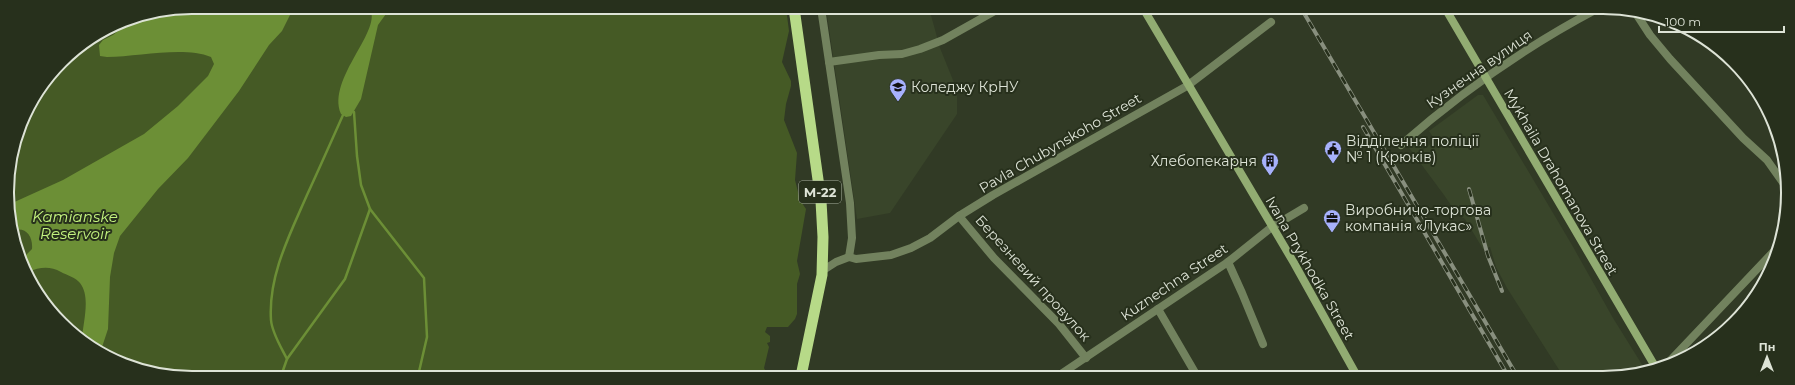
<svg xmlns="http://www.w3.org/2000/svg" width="1795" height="385" font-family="Montserrat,sans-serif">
	<rect width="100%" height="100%" fill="#313a25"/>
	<g fill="#39452a">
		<polygon points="826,8 929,8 940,48 957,90 957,114 890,213 857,219"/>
		<polygon points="1478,95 1483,95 1572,245 1613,318 1646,371 1626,376 1563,376 1507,288 1496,267 1490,247 1483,249 1465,219 1457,214 1444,195 1407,145 1413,139 1423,150 1435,140 1429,131"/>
	</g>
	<polygon fill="#455a25" points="193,7 786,8 789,31 782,62 791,81 791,86 786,104 784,120 797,153 795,180 800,200 806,209 797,261 800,274 797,284 797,314 795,319 788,327 767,327 765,332 770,336 770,342 767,343 769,347 764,368 768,376 169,376 100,353 53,315 17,252 7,181 21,121 61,61 122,21"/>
	<g fill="#6c8f36">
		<path d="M192,7H294L282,31L269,45L239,91L188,158L158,189L120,236L114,253L110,277L108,329L100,353L82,339C83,322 91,297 80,283C76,278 67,275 61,272C50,266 40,267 28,272L21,260L32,249C33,237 27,227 14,230L10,204L63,180L144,134L178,106L208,76L214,64L211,57C183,46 138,57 107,57L100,56L99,45L103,40L113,35L135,18Z"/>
		<path d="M369,7H391L378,25L361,99L351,116L346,117L341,114C326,78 385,29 369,7Z"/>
	</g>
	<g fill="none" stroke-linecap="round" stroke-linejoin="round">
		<g stroke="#6c8f36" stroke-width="2.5">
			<polyline points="354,112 357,156 361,185 370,209 424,278 427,337 418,376"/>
			<polyline points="287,359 345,279 370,209"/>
			<path d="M281,376L287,359C281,347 272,333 271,320C268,276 290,234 307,195C319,169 331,142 343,115"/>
		</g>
		<g stroke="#72825e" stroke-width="8">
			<polyline points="821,8 850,203 852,238 849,257"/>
			<polyline points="1635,12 1650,35 1670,59 1743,138 1767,160 1784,184"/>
			<polyline points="829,62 879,55 902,54 920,49 943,40 1000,8"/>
			<path d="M1401,145C1460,93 1527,46 1597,9"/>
			<polyline points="959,216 994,258 1059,324 1086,358"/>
			<polyline points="849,257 856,259 891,255 911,248 930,238 959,216 993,195 1187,86 1271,22"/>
			<polyline points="1228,262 1242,293 1263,344"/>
			<polyline points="822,271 836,262 849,257"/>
			<polyline points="1158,309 1197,376"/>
			<polyline points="1667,364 1777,248"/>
			<polyline points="1058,376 1228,262 1272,227 1304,208"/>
		</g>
		<g stroke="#92ac72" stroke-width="8">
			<polyline points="1143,8 1294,263 1357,376"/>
			<polyline points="1445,8 1656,368"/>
		</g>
		<polyline stroke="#b7da88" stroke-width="11" points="794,8 821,201 823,237 822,275 801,376"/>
		<g stroke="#888f7e" stroke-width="4">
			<g id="rail">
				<polyline points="1301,8 1517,376"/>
				<polyline points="1363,127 1508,376"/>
				<polyline points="1469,189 1488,256 1502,291"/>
			</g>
		</g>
		<use href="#rail" stroke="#27301c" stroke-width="2.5" stroke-dasharray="8" stroke-linecap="butt"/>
	</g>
	<defs>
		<g id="school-pin" transform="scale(0.9)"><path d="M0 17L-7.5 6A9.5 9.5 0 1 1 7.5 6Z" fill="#a7b1fc" stroke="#27301c"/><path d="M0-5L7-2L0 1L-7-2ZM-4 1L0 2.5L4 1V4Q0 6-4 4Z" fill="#111"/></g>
		<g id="civic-pin" transform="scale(0.9)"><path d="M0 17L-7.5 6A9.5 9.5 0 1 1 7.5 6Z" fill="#a7b1fc" stroke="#27301c"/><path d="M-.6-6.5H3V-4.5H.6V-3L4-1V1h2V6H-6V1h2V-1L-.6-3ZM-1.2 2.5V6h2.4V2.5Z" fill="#111"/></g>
		<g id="building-pin" transform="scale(0.9)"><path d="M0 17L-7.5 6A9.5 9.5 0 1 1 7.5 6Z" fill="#a7b1fc" stroke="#27301c"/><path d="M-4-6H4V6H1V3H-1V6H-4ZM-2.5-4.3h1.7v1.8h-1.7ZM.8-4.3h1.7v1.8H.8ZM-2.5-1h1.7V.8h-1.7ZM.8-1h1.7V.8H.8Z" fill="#111"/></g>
		<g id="office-pin" transform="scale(0.9)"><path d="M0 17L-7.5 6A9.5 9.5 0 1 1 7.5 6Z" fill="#a7b1fc" stroke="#27301c"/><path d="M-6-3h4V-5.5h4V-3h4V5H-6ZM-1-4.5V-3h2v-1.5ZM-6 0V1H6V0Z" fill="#111"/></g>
	</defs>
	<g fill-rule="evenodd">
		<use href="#school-pin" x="898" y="87"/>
		<use href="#civic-pin" x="1333" y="149"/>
		<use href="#building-pin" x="1270" y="161"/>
		<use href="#office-pin" x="1332" y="218"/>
	</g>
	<g text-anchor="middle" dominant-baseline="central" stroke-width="4" stroke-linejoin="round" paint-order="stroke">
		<rect fill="#27301c" stroke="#a6ad9e" stroke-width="1" x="799" y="181" width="42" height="22" rx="3"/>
		<g font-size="13" font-weight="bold" fill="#dde3d6">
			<text x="820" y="192">М-22</text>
		</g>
		<g font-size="14" fill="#dde3d6" stroke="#27301c">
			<text transform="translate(1479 69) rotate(-35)">Кузнечна вулиця</text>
			<text transform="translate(1060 143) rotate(-30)">Pavla Chubynskoho Street</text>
			<text transform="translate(1561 182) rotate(60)">Mykhaila Drahomanova Street</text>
			<text transform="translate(1310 268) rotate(60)">Ivana Prykhodka Street</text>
			<text transform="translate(1033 278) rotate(48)">Березневий провулок</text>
			<text transform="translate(1174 282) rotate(-34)">Kuznechna Street</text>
		</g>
		<g font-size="14" fill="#dde3d6" stroke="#27301c" text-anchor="start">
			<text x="911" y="87">Коледжу КрНУ</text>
			<text x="1346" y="141">Відділення поліції<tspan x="1346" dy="16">№ 1 (Крюків)</tspan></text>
			<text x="1257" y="161" text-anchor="end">Хлебопекарня</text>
			<text x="1345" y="210">Виробничо-торгова<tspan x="1345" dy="16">компанія «Лукас»</tspan></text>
		</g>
		<g font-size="15" font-style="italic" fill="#c3f37f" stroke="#27301c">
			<text x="75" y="216">Kamianske<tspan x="75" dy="17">Reservoir</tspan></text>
		</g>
	</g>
	<path d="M0 0H1795V385H0ZM192 14H1603A178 178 0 0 1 1781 192V193A178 178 0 0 1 1603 371H192A178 178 0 0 1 14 193V192A178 178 0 0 1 192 14Z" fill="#27301c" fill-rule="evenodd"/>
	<path fill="none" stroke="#dde3d6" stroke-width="2" d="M192 14H1603A178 178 0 0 1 1781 192V193A178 178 0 0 1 1603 371H192A178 178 0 0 1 14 193V192A178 178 0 0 1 192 14Z"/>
	<g transform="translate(1767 357)" stroke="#27301c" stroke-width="3" paint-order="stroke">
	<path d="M0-3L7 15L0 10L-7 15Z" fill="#dde3d6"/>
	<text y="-6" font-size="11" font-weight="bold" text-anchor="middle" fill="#dde3d6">Пн</text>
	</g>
	<path d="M1659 26v6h125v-6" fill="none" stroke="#dde3d6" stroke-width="2"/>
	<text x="1665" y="26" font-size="12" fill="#dde3d6" stroke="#27301c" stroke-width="3" paint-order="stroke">100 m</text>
</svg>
